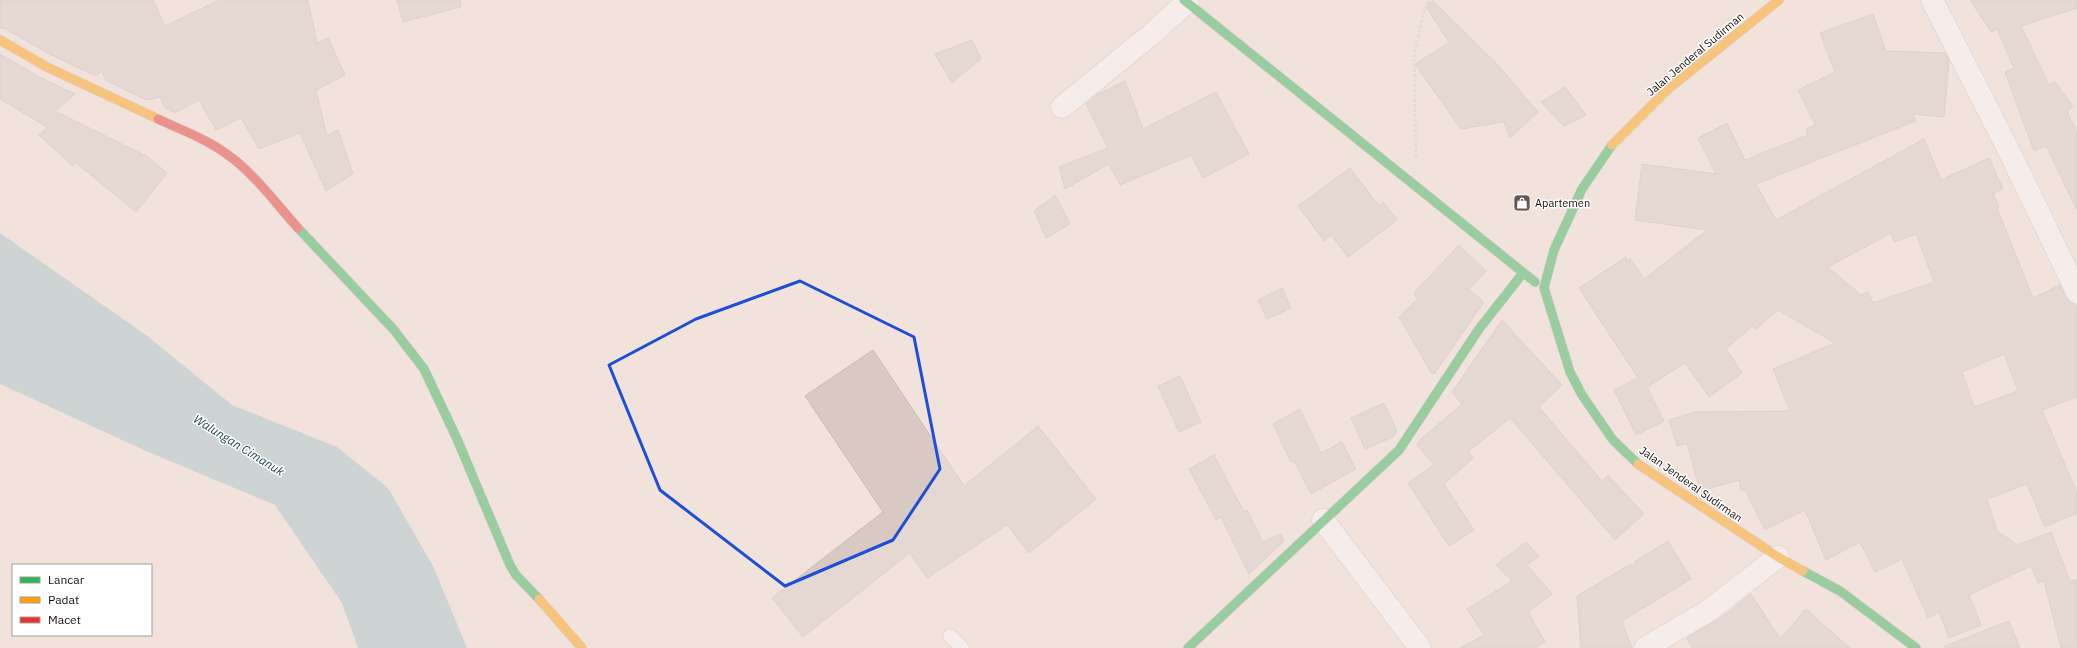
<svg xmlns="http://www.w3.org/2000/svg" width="2077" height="648" font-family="'IBM Plex Sans',sans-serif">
	<rect width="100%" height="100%" fill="#f1e2dc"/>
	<polygon fill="#a5c2c9" points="0,233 146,335 232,405 337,447 388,488 433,566 467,648 358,648 342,603 275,505 146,451 0,384"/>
	<g fill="#d8c9c3" stroke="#c8bbb6" fill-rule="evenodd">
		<polygon points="0,0 153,0 165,26 219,0 308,0 317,43 328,38 345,75 316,90 327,136 338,130 353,174 326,191 300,133 259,149 241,118 216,130 199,100 175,113 165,108 160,97 146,100 105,80 102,71 96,76 53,56 6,29 0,28"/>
		<polygon points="397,0 460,0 461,7 403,22"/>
		<polygon points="1970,0 2077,0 2077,8 2021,26 2049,85 2055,82 2073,107 2067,111 2077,133 2077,210 2046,146 2034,151 2005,72 2014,68 1997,29 1991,32"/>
		<polygon points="1433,1 1500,67 1538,112 1510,138 1504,122 1461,129 1415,64 1449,43 1426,6"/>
		<path d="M1873,14L1886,51L1945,53L1949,60L1944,117L1913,114L1916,121L1756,184L1776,220L1924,139L1941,180L1989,158L2003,189L1993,193L1999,207L1997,208L2033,298L2060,285L2066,298L2077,307V397L2042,410L2077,493V513L2045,527L2027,484L1987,499L1997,531L2017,545L2051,532L2070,581L2077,580V648H2061L2044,581L2038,583L2031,566L1969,595L1981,625L1949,638L1939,612L1928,618L1902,559L1875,572L1860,542L1826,560L1805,510L1765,530L1745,490H1741L1739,480L1700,491L1687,443L1677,446L1669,420L1695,412L1790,411L1773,369L1835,343L1778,310L1756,329L1753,326L1726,349L1742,373L1709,397L1685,363L1647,387L1664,421L1636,435L1614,390L1638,378L1579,288L1626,257L1629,263L1630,258L1644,279L1707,230L1635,220L1642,164L1716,174L1698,138L1727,123L1745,160L1808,135L1806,129L1815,125L1798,90L1835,72L1820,33ZM1891,233L1894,242L1916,234L1934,282L1873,303L1868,292L1861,295L1828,267ZM2004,354L2018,391L1974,407L1962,372Z"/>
		<polygon points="972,40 981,59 952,83 935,54"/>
		<polygon points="0,54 41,78 75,94 55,111 148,157 167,173 136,212 75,162 73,166 39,135 47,127 0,99"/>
		<polygon points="1125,81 1143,129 1216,92 1249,154 1203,178 1191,155 1120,185 1109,164 1065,189 1059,167 1108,148 1086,104 1098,94"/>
		<polygon points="1565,87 1586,115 1564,126 1541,102"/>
		<polygon points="1350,168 1379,206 1383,202 1397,220 1348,257 1331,235 1324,241 1298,206"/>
		<polygon points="1055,195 1070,224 1046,238 1034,211"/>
		<polygon points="1459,245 1486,271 1469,289 1484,302 1435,373 1432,374 1399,317 1417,299 1414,293"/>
		<polygon points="1282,288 1291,308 1267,319 1258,300"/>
		<polygon points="1502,320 1562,385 1539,407 1602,481 1608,475 1644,514 1615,540 1510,418 1468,452 1473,458 1444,484 1474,530 1449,546 1408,483 1434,465 1417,445 1421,439 1462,404 1452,392"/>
		<polygon points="873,350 964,486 1038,426 1096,499 1029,553 1007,525 927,578 910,553 803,637 772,598 883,512 805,396"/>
		<polygon points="1180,376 1201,422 1179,432 1158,386"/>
		<polygon points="1384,403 1397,431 1393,437 1365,449 1351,418"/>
		<polygon points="1300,409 1321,453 1342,442 1356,469 1311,494 1294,461 1291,462 1273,424"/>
		<polygon points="1214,455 1244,512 1247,510 1263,542 1281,534 1284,541 1249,574 1221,517 1216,520 1189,469"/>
		<polygon points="1668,541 1691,579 1622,621 1632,648 1581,648 1577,596 1629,565 1637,565 1634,562"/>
		<polygon points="1526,542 1539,556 1527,565 1552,594 1528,612 1545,642 1535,648 1460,648 1484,635 1467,609 1512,581 1496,565"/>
		<polygon points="1751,594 1780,639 1806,609 1850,648 1692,648 1687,638 1725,615"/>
		<polygon points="2009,621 2020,648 1945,648 1945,646"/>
	</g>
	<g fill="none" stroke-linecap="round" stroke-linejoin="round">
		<g stroke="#c0b3ae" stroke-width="15">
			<polyline id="lane" points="950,636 962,648"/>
		</g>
		<g stroke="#c0b3ae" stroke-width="23">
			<g id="street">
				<polyline points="1932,0 2009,151 2077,292"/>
				<polyline points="1062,107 1153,33 1187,2"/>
				<polyline points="1323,520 1420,648"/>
				<polyline points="1645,648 1708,611 1778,557"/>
			</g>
		</g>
		<g stroke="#c0b3ae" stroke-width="10">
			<g id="fast">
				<polyline points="1184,0 1535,282"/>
				<polyline points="1612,145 1582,189 1554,250 1544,288 1570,372 1582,395 1613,440 1638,464"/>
				<polyline points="298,228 394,330 424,369 457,439 510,565 516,575 539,599"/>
				<polyline points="1803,571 1840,591 1916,648"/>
				<polyline points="1188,648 1399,450 1479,329 1523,273"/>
			</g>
		</g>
		<g stroke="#c0b3ae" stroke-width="10">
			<g id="slow">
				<polyline points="0,40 47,67 158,119"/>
				<polyline points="1612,145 1667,90 1779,0"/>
				<polyline points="1638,464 1778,557 1803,571"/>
				<polyline points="539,599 582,648"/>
			</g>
		</g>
		<g stroke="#c0b3ae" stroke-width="10">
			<path id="jam" d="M158,119C181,130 207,139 228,155C254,173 277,205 298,228"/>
		</g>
		<polyline stroke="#d4cfce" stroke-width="2.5" stroke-dasharray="3 2" stroke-linecap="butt" points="1416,157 1414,56 1423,15 1429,0"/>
		<use href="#lane" stroke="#fdfbfa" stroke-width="14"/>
		<use href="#street" stroke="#fdfbfa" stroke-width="22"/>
		<use href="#fast" stroke="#30b455" stroke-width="9"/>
		<use href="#slow" stroke="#ff9f0a" stroke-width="9"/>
		<use href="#jam" stroke="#e5322d" stroke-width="9"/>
	</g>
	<path d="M0 0H2077V648H0ZM800,281L914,337L940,469L893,540L785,586L660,490L609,365L696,319Z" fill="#f1e2dc" fill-opacity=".55" fill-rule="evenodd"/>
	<path fill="none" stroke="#1d4ed8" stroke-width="3" stroke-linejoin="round" d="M800,281L914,337L940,469L893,540L785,586L660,490L609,365L696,319Z"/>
	<defs>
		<g id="shop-square" transform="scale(0.9)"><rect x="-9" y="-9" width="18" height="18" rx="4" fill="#635752" stroke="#fff"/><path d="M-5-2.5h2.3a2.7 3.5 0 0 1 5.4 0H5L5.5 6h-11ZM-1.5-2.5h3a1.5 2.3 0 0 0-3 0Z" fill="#fff"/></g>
	</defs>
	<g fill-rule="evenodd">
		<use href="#shop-square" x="1522" y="203"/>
	</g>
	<g text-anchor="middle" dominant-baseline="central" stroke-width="3" stroke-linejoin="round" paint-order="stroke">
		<g font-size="11" fill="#170c07" stroke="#fff">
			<text transform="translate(1695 54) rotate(-40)">Jalan Jenderal Sudirman</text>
			<text transform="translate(1691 484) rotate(35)">Jalan Jenderal Sudirman</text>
		</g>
		<g font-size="11" fill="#170c07" stroke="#fff" text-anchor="start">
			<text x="1535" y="203">Apartemen</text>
		</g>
		<g font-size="12" font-style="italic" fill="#1a454f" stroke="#fff">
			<text transform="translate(239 445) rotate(32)">Walungan Cimanuk</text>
		</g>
	</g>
	<rect x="12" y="564" width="140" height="72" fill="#ffffff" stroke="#a29e9c"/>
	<rect x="20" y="577" width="20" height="6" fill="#30b455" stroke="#a29e9c"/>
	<text x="48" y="584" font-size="12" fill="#170c07">Lancar</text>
	<rect x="20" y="597" width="20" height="6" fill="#ff9f0a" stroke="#a29e9c"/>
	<text x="48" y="604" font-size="12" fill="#170c07">Padat</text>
	<rect x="20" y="617" width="20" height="6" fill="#e5322d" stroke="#a29e9c"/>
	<text x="48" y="624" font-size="12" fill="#170c07">Macet</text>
</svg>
